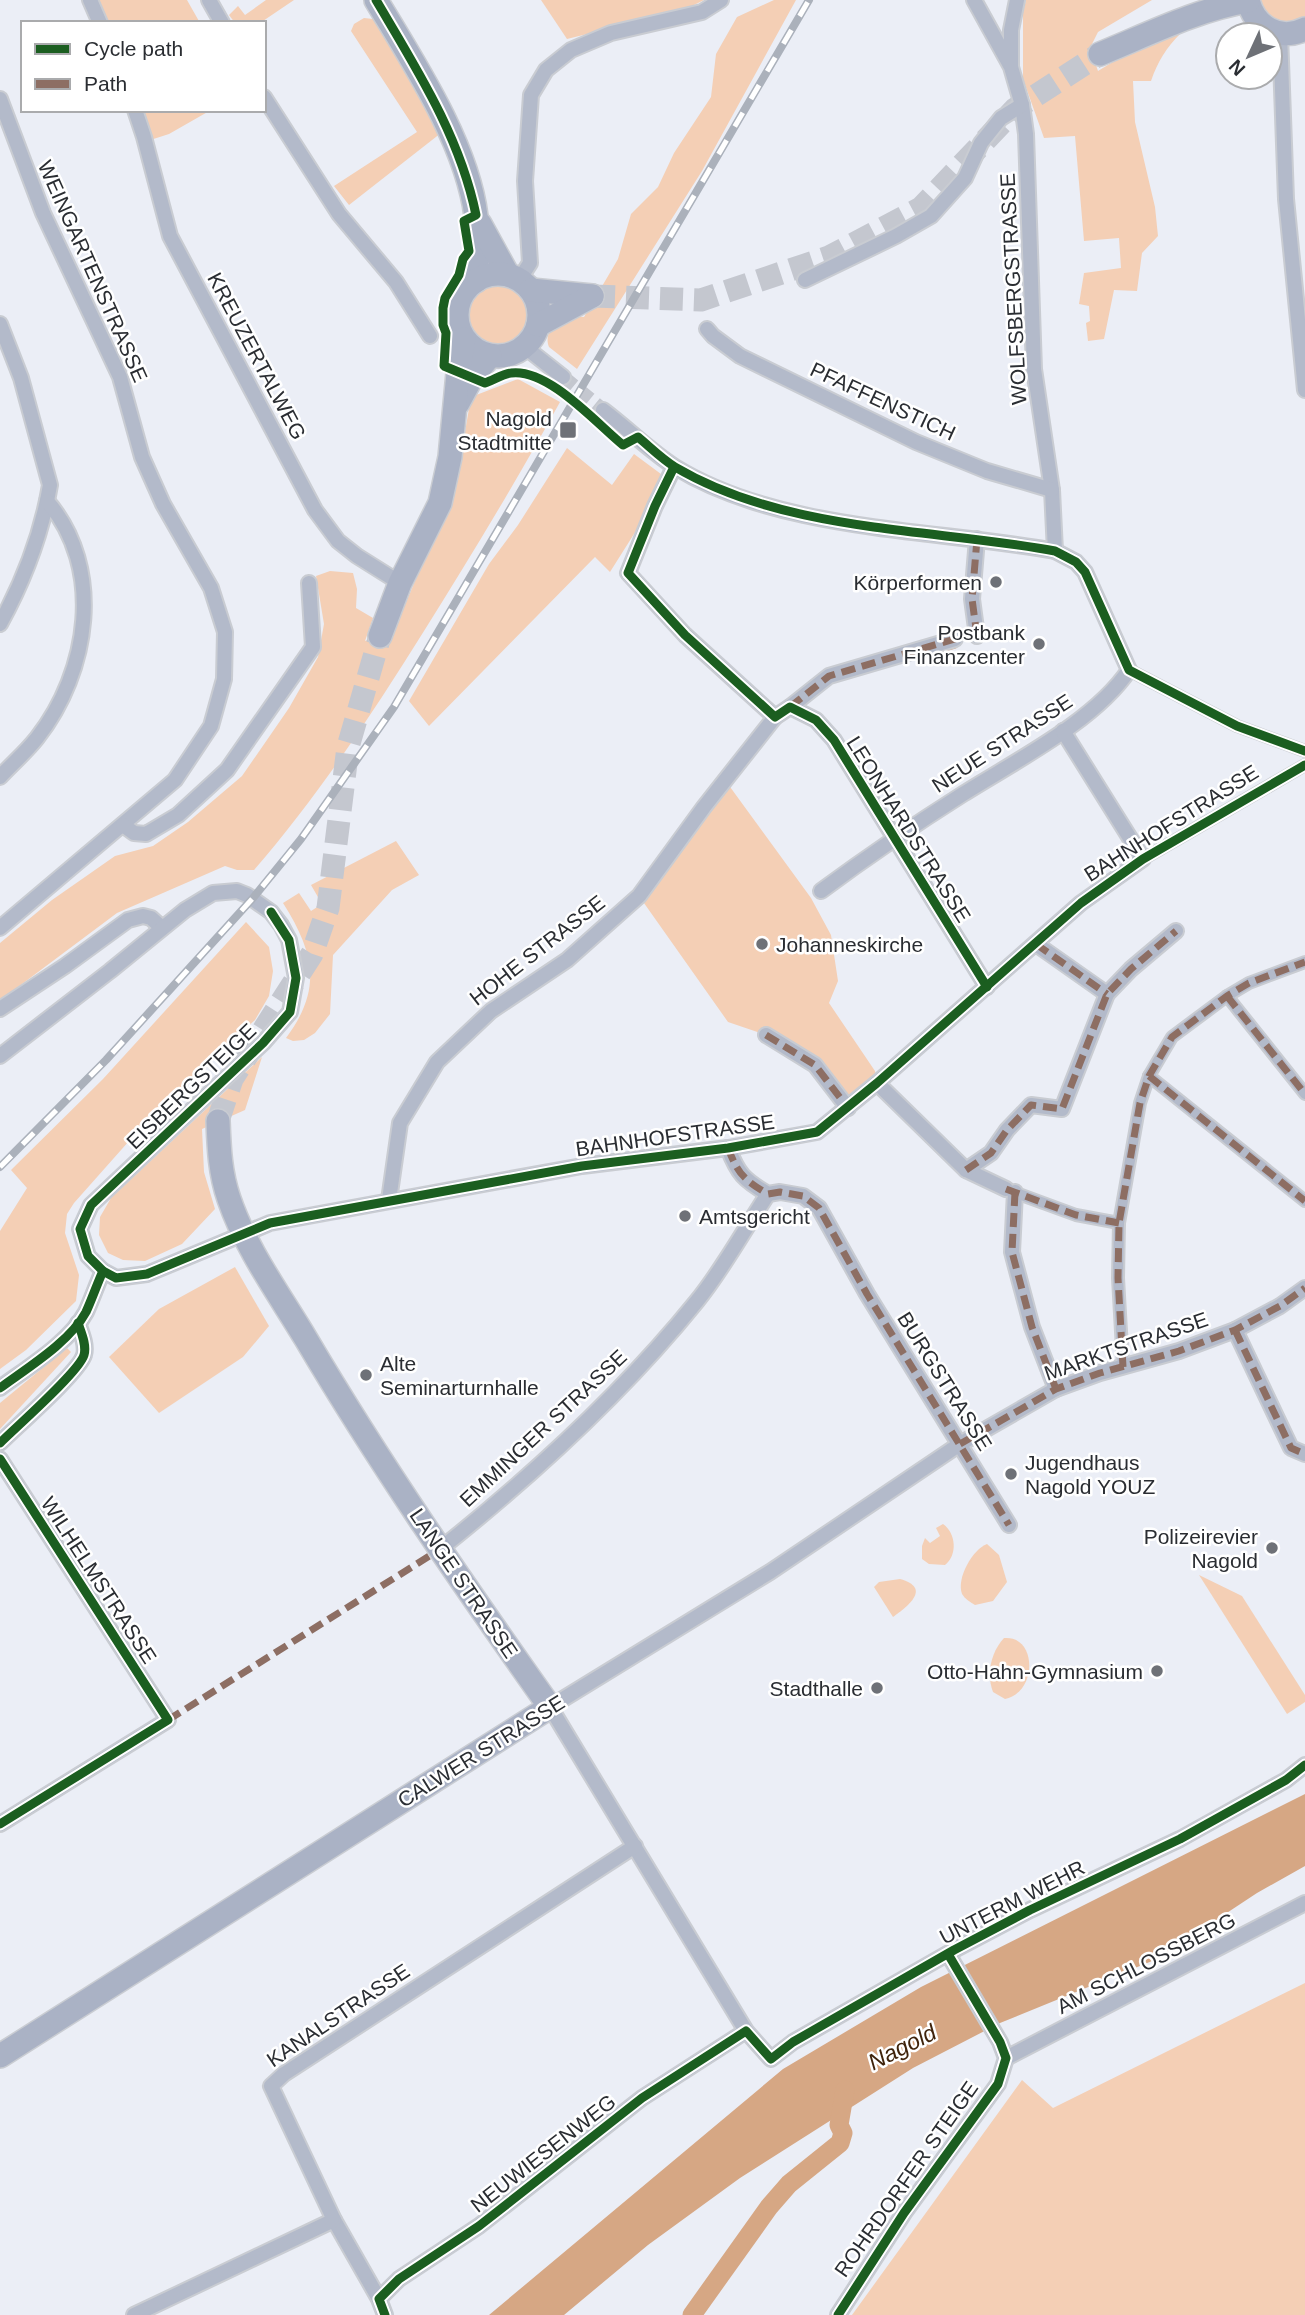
<svg xmlns="http://www.w3.org/2000/svg" width="1305" height="2315" font-family="Arial,sans-serif">
	<rect width="100%" height="100%" fill="#ebeef6"/>
	<g fill="#f4cfb5">
		<polygon points="83,0 187,0 200,23 92,23"/>
		<polygon points="266,0 294,0 260,23 235,23 229,15 238,6 245,15"/>
		<polygon points="541,0 704,0 684,10 567,39"/>
		<path d="M774,0H796L702,171L577,369L549,347C541,327 568,315 584,317L618,259L631,214L658,187L674,153L711,97L716,54L737,17Z"/>
		<path d="M1026,0H1152L1098,32L1090,48L1098,71L1116,60L1181,33C1166,48 1158,61 1151,81H1133L1135,122L1155,207L1158,236L1142,253L1137,291L1114,290L1104,339L1088,341L1086,323L1090,321L1089,306L1079,304L1084,273L1121,268L1119,238L1084,241L1075,136L1044,138L1023,79V12Z"/>
		<polygon points="1257,0 1305,0 1305,20 1301,23 1272,22"/>
		<polygon points="364,18 373,19 378,26 441,133 349,205 334,186 417,132 351,31 354,24"/>
		<polygon points="128,110 211,110 169,134 141,143"/>
		<circle cx="498" cy="315" r="31"/>
		<path d="M518,379L560,402C517,480 471,556 424,631C372,714 319,795 254,870H237L225,866L117,913L14,990L0,1009V943L52,900L115,856L153,846L188,822L242,776L289,708L318,657L324,624L316,576L330,571L353,573L357,589L356,608L373,618L365,641L394,631L456,484L471,397Z"/>
		<polygon points="567,448 612,485 634,454 661,474 646,515 610,572 595,557 429,726 409,701 489,564 518,525"/>
		<polygon points="725,780 811,898 831,935 838,981 829,1003 875,1071 877,1083 848,1108 815,1065 766,1035 728,1022 639,896"/>
		<path d="M396,841L419,875L392,890L333,955L330,1014L315,1033L304,1040L293,1041L286,1038C323,989 314,952 283,903L299,893L311,911L322,904L311,885Z"/>
		<polygon points="246,922 269,947 273,971 269,996 255,1020 153,1114 74,1203 67,1214 65,1233 79,1275 76,1301 26,1350 0,1369 0,1231 27,1188 11,1170 103,1079"/>
		<polygon points="262,1057 245,1110 202,1129 204,1172 215,1209 182,1244 145,1261 123,1260 108,1253 99,1235 100,1217 111,1198"/>
		<polygon points="235,1267 269,1326 243,1357 159,1413 109,1357 159,1309"/>
		<polygon points="67,1348 71,1352 0,1429 0,1403"/>
		<path d="M943,1524C956,1533 958,1555 945,1565L929,1564L922,1559V1546L925,1538L930,1543L940,1536L936,1528Z"/>
		<path d="M987,1544L999,1555L1007,1582L993,1601L975,1605C970,1602 965,1599 962,1594C956,1578 973,1549 987,1544Z"/>
		<polygon points="1199,1575 1242,1596 1305,1695 1305,1702 1287,1714"/>
		<path d="M900,1579C932,1588 908,1606 893,1617L874,1587L879,1582Z"/>
		<path d="M1004,1638C1037,1635 1038,1692 1005,1699L993,1692C986,1674 991,1652 1004,1638Z"/>
		<polygon points="1305,1983 1305,2315 852,2315 1022,2080 1053,2108"/>
	</g>
	<polygon fill="#d6a784" points="1305,1794 1305,1866 1257,1893 1157,1959 1000,2023 913,2068 740,2178 648,2245 564,2315 489,2315 783,2069 921,1987"/>
	<g fill="none" stroke-linecap="round" stroke-linejoin="round">
		<polyline stroke="#d6a784" stroke-width="5" points="922,656 955,646"/>
		<polyline stroke="#d6a784" stroke-width="19" points="692,2315 769,2207 789,2184 840,2143 843,2133 839,2125 845,2090"/>
		<polyline stroke="#c4c7cf" stroke-width="14" stroke-dasharray="14 7" stroke-linecap="butt" points="563,377 603,410"/>
		<g stroke="#c4c7cf" stroke-width="23" stroke-dasharray="23 11" stroke-linecap="butt">
			<polyline points="592,296 701,300 829,257 921,208 1015,109 1100,54"/>
			<polyline points="218,1121 232,1079 312,954 328,908 348,747 380,636"/>
		</g>
		<g stroke="#c9ccd2" stroke-width="14">
			<g id="pedestrian">
				<polyline points="1129,670 1237,726 1305,751"/>
				<polyline points="1143,859 1305,765"/>
				<polyline points="1227,996 1305,1094"/>
				<polyline points="1149,1076 1305,1201"/>
				<polyline points="1008,1190 1076,1215 1119,1223"/>
				<polyline points="1123,1367 1118,1278 1119,1223 1140,1103 1149,1076 1172,1037 1227,996 1249,983 1305,962"/>
			</g>
		</g>
		<g stroke="#c9ccd2" stroke-width="18">
			<g id="minor">
				<polyline points="90,0 100,23"/>
				<polyline points="209,0 222,23"/>
				<polyline points="974,0 1011,67 1022,105 1026,134 1034,369 1052,490 1055,551"/>
				<polyline points="1280,34 1286,199 1305,390"/>
				<polyline points="1011,65 1011,30 1017,0"/>
				<polyline points="264,97 339,214 396,282 430,336"/>
				<polyline points="0,99 43,213 120,377 142,457 163,504 211,588 225,632 224,679 211,726 175,780 0,928"/>
				<polyline points="135,110 144,137 170,236 315,510 338,541 357,556 400,583"/>
				<polyline points="519,280 530,263 525,181 531,95 546,70 571,50 611,33 702,12 721,0"/>
				<polyline points="805,280 896,236 931,216 965,178 981,143 1001,118 1022,105"/>
				<path d="M0,324L21,378L50,485C42,532 23,582 0,624"/>
				<polyline points="707,329 713,336 740,356 916,442 987,471 1052,490"/>
				<polyline points="525,347 563,377"/>
				<path d="M603,410C627,428 650,451 675,467C781,532 934,529 1055,551L1076,562L1085,572L1129,670C1095,721 1015,761 963,794C914,825 867,857 821,891"/>
				<polyline points="674,467 655,506 628,573 685,635 775,717 790,707 816,720 834,740 987,987"/>
				<polyline points="977,636 972,599 977,539"/>
				<polyline points="790,707 829,676 955,639"/>
				<path d="M0,777C12,764 26,752 37,738C89,672 105,568 47,501"/>
				<polyline points="123,825 134,833 146,834 178,815 227,770 313,647 309,583"/>
				<polyline points="1036,944 1107,994"/>
				<polyline points="0,1009 65,966 128,920 143,916 151,918 162,928"/>
				<polyline points="766,1035 815,1065 848,1108"/>
				<polyline points="0,1056 110,971 185,910 213,893 237,891 247,895 271,912 281,925 289,940 296,978 290,1012 263,1043 91,1205 80,1229 88,1256 103,1271 116,1278 147,1274 270,1223 582,1166 728,1148 817,1132 877,1083 1081,903 1143,859 1063,731"/>
				<polyline points="877,1083 966,1170 1006,1189"/>
				<path d="M728,1148C738,1174 744,1180 768,1194L780,1192L803,1196L819,1208L867,1294L1009,1525"/>
				<polyline points="966,1170 991,1153 1007,1130 1031,1105 1062,1109 1107,994 1131,969 1176,931"/>
				<polyline points="1015,1192 1012,1252 1032,1327 1056,1389"/>
				<polyline points="389,1200 400,1123 437,1062 491,1011 567,960 639,896 704,807 775,717"/>
				<polyline points="1305,1288 1280,1306 1235,1330 1179,1351 1100,1373 1056,1389 960,1444 770,1572 550,1707 746,2031 771,2059 793,2042 954,1950 1030,1910 1180,1839 1286,1780 1305,1765"/>
				<polyline points="1235,1330 1291,1448 1305,1454"/>
				<path d="M0,1388C27,1368 70,1342 86,1312C92,1299 97,1284 103,1271"/>
				<path d="M0,1443C16,1427 79,1372 84,1355C87,1345 81,1332 78,1323"/>
				<polyline points="0,1459 168,1720 0,1824"/>
				<path d="M439,1550C532,1476 622,1394 697,1301C723,1269 744,1230 768,1194"/>
				<polyline points="1006,2058 1305,1903"/>
				<polyline points="334,2220 379,2299 385,2315"/>
				<polyline points="379,2299 399,2279 479,2226 642,2098 746,2031"/>
				<polyline points="134,2315 334,2220 271,2086 284,2074 635,1846"/>
				<polyline points="838,2315 904,2213 998,2084 1006,2058 1000,2042 948,1954"/>
			</g>
		</g>
		<g stroke="#c9ccd2" stroke-width="26">
			<g id="primary">
				<path d="M376,0C413,62 467,143 476,216C478,237 477,259 476,281"/>
				<path d="M1248,0C1254,26 1279,42 1305,29"/>
				<path d="M1100,54C1149,34 1196,10 1248,1"/>
				<polyline points="480,224 508,275"/>
				<circle cx="498" cy="315" r="41"/>
				<polyline points="531,290 592,296"/>
				<polyline points="538,325 592,296"/>
				<polyline points="458,403 471,379 490,356"/>
				<polyline points="380,636 400,583 440,503 450,457 458,373 464,339"/>
				<path d="M0,2056L550,1707C465,1587 381,1466 306,1339C279,1294 246,1249 229,1199C220,1173 219,1148 218,1121"/>
			</g>
		</g>
		<use href="#pedestrian" stroke="#b3baca" stroke-width="10"/>
		<use href="#minor" stroke="#b3baca" stroke-width="14"/>
		<use href="#primary" stroke="#aab2c5" stroke-width="23"/>
		<g stroke="#abb1bb" stroke-width="8">
			<polyline id="rail" points="0,1167 106,1060 253,898 301,839 394,707 809,0"/>
		</g>
		<use href="#rail" stroke="#fff" stroke-width="5" stroke-dasharray="16" stroke-linecap="butt"/>
		<g stroke="#8d6e63" stroke-width="7" stroke-dasharray="14 7" stroke-linecap="butt">
			<polyline points="977,636 972,599 977,539"/>
			<polyline points="790,707 829,676 955,639"/>
			<polyline points="1036,944 1107,994"/>
			<polyline points="1227,996 1305,1094"/>
			<polyline points="766,1035 815,1065 848,1108"/>
			<polyline points="1149,1076 1305,1201"/>
			<path d="M728,1148C738,1174 744,1180 768,1194L780,1192L803,1196L819,1208L867,1294L1009,1525"/>
			<polyline points="966,1170 991,1153 1007,1130 1031,1105 1062,1109 1107,994 1131,969 1176,931"/>
			<polyline points="1006,1189 1076,1215 1119,1223"/>
			<polyline points="1015,1192 1012,1252 1032,1327 1056,1389"/>
			<polyline points="1235,1330 1291,1448 1305,1454"/>
			<polyline points="1123,1367 1118,1278 1119,1223 1140,1103 1149,1076 1172,1037 1227,996 1249,983 1305,962"/>
			<polyline points="960,1444 1056,1389 1100,1373 1179,1351 1235,1330 1280,1306 1305,1288"/>
			<polyline points="168,1720 439,1550"/>
		</g>
		<g stroke="#fff" stroke-width="13">
			<g id="cycleway">
				<path d="M376,0C416,68 460,136 476,215L464,221L469,251L463,259L459,275L445,298L443,308V325L446,333L444,366L485,383C494,380 502,374 511,373C548,368 596,423 623,445L638,437C650,447 662,459 675,467C787,533 931,528 1055,551L1076,562L1085,572L1129,670L1237,726L1305,751"/>
				<polyline points="674,467 655,506 628,573 685,635 775,717 790,707 816,720 834,740 987,987"/>
				<polyline points="271,912 289,940 296,978 290,1012 263,1043 91,1205 80,1229 88,1256 103,1271 116,1278 147,1274 270,1223 582,1166 728,1148 817,1132 877,1083 1081,903 1143,859 1305,765"/>
				<path d="M0,1388C27,1368 70,1342 86,1312C92,1299 97,1284 103,1271"/>
				<path d="M0,1443C16,1427 79,1372 84,1355C87,1345 81,1332 78,1323"/>
				<polyline points="0,1459 168,1720 0,1824"/>
				<polyline points="385,2315 379,2299 399,2279 479,2226 642,2098 746,2031 771,2059 793,2042 954,1950 1030,1910 1180,1839 1286,1780 1305,1765"/>
				<polyline points="838,2315 904,2213 998,2084 1006,2058 1000,2042 948,1954"/>
			</g>
		</g>
		<use href="#cycleway" stroke="#1b5e20" stroke-width="9"/>
	</g>
	<g fill="#6e7177" stroke="#fff" stroke-width="2.5">
		<rect x="559" y="421" width="18" height="18" rx="3.5"/>
		<circle cx="996" cy="582" r="7"/>
		<circle cx="1039" cy="644" r="7"/>
		<circle cx="762" cy="944" r="7"/>
		<circle cx="685" cy="1216" r="7"/>
		<circle cx="366" cy="1375" r="7"/>
		<circle cx="1011" cy="1474" r="7"/>
		<circle cx="1272" cy="1548" r="7"/>
		<circle cx="1157" cy="1671" r="7"/>
		<circle cx="877" cy="1688" r="7"/>
	</g>
	<g text-anchor="middle" dominant-baseline="central" stroke-width="5" stroke-linejoin="round" paint-order="stroke">
		<g font-size="21" fill="#2a2d32" stroke="#fff">
			<text transform="translate(93 271) rotate(66)">WEINGARTENSTRASSE</text>
			<text transform="translate(1013 289) rotate(-93)">WOLFSBERGSTRASSE</text>
			<text transform="translate(257 356) rotate(62)">KREUZERTALWEG</text>
			<text transform="translate(883 401) rotate(25)">PFAFFENSTICH</text>
			<text transform="translate(1002 743) rotate(-33)">NEUE STRASSE</text>
			<text transform="translate(1171 823) rotate(-32)">BAHNHOFSTRASSE</text>
			<text transform="translate(909 829) rotate(58)">LEONHARDSTRASSE</text>
			<text transform="translate(537 950) rotate(-38)">HOHE STRASSE</text>
			<text transform="translate(191 1086) rotate(-44)">EISBERGSTEIGE</text>
			<text transform="translate(675 1135) rotate(-8)">BAHNHOFSTRASSE</text>
			<text transform="translate(1126 1346) rotate(-19)">MARKTSTRASSE</text>
			<text transform="translate(945 1381) rotate(58)">BURGSTRASSE</text>
			<text transform="translate(543 1428) rotate(-43)">EMMINGER STRASSE</text>
			<text transform="translate(99 1580) rotate(57)">WILHELMSTRASSE</text>
			<text transform="translate(464 1583) rotate(56)">LANGE STRASSE</text>
			<text transform="translate(481 1751) rotate(-32)">CALWER STRASSE</text>
			<text transform="translate(1012 1902) rotate(-27)">UNTERM WEHR</text>
			<text transform="translate(1146 1963) rotate(-27)">AM SCHLOSSBERG</text>
			<text transform="translate(338 2015) rotate(-34)">KANALSTRASSE</text>
			<text transform="translate(543 2153) rotate(-38)">NEUWIESENWEG</text>
			<text transform="translate(906 2179) rotate(-55)">ROHRDORFER STEIGE</text>
		</g>
		<g font-size="21" fill="#2a2d32" stroke="#fff" text-anchor="end">
			<text x="552" y="418">Nagold<tspan x="552" dy="24">Stadtmitte</tspan></text>
			<text x="982" y="582">Körperformen</text>
			<text x="1025" y="632">Postbank<tspan x="1025" dy="24">Finanzcenter</tspan></text>
			<text x="776" y="944" text-anchor="start">Johanneskirche</text>
			<text x="699" y="1216" text-anchor="start">Amtsgericht</text>
			<text x="380" y="1363" text-anchor="start">Alte<tspan x="380" dy="24">Seminarturnhalle</tspan></text>
			<text x="1025" y="1462" text-anchor="start">Jugendhaus<tspan x="1025" dy="24">Nagold YOUZ</tspan></text>
			<text x="1258" y="1536">Polizeirevier<tspan x="1258" dy="24">Nagold</tspan></text>
			<text x="1143" y="1671">Otto-Hahn-Gymnasium</text>
			<text x="863" y="1688">Stadthalle</text>
		</g>
		<g font-size="23" font-style="italic" fill="#3f230b" stroke="#fff">
			<text transform="translate(902 2047) rotate(-27)">Nagold</text>
		</g>
	</g>
	<rect x="21" y="21" width="245" height="91" fill="#ffffff" stroke="#aaabad" stroke-width="2"/>
	<rect x="35" y="44" width="35" height="10" fill="#1b5e20" stroke="#aaabad" stroke-width="2"/>
	<text x="84" y="56" font-size="21" fill="#2a2d32">Cycle path</text>
	<rect x="35" y="79" width="35" height="10" fill="#8d6e63" stroke="#aaabad" stroke-width="2"/>
	<text x="84" y="91" font-size="21" fill="#2a2d32">Path</text>
	<g transform="translate(1249 56) rotate(226)"><circle r="33" fill="#ffffff" stroke="#aaabad" stroke-width="2"/>
	<path d="M0-5L12 26L0 18L-12 26Z" fill="#6e7177"/>
	<text y="-10" font-size="19" font-weight="bold" text-anchor="middle" fill="#2a2d32">N</text>
	</g>
</svg>
